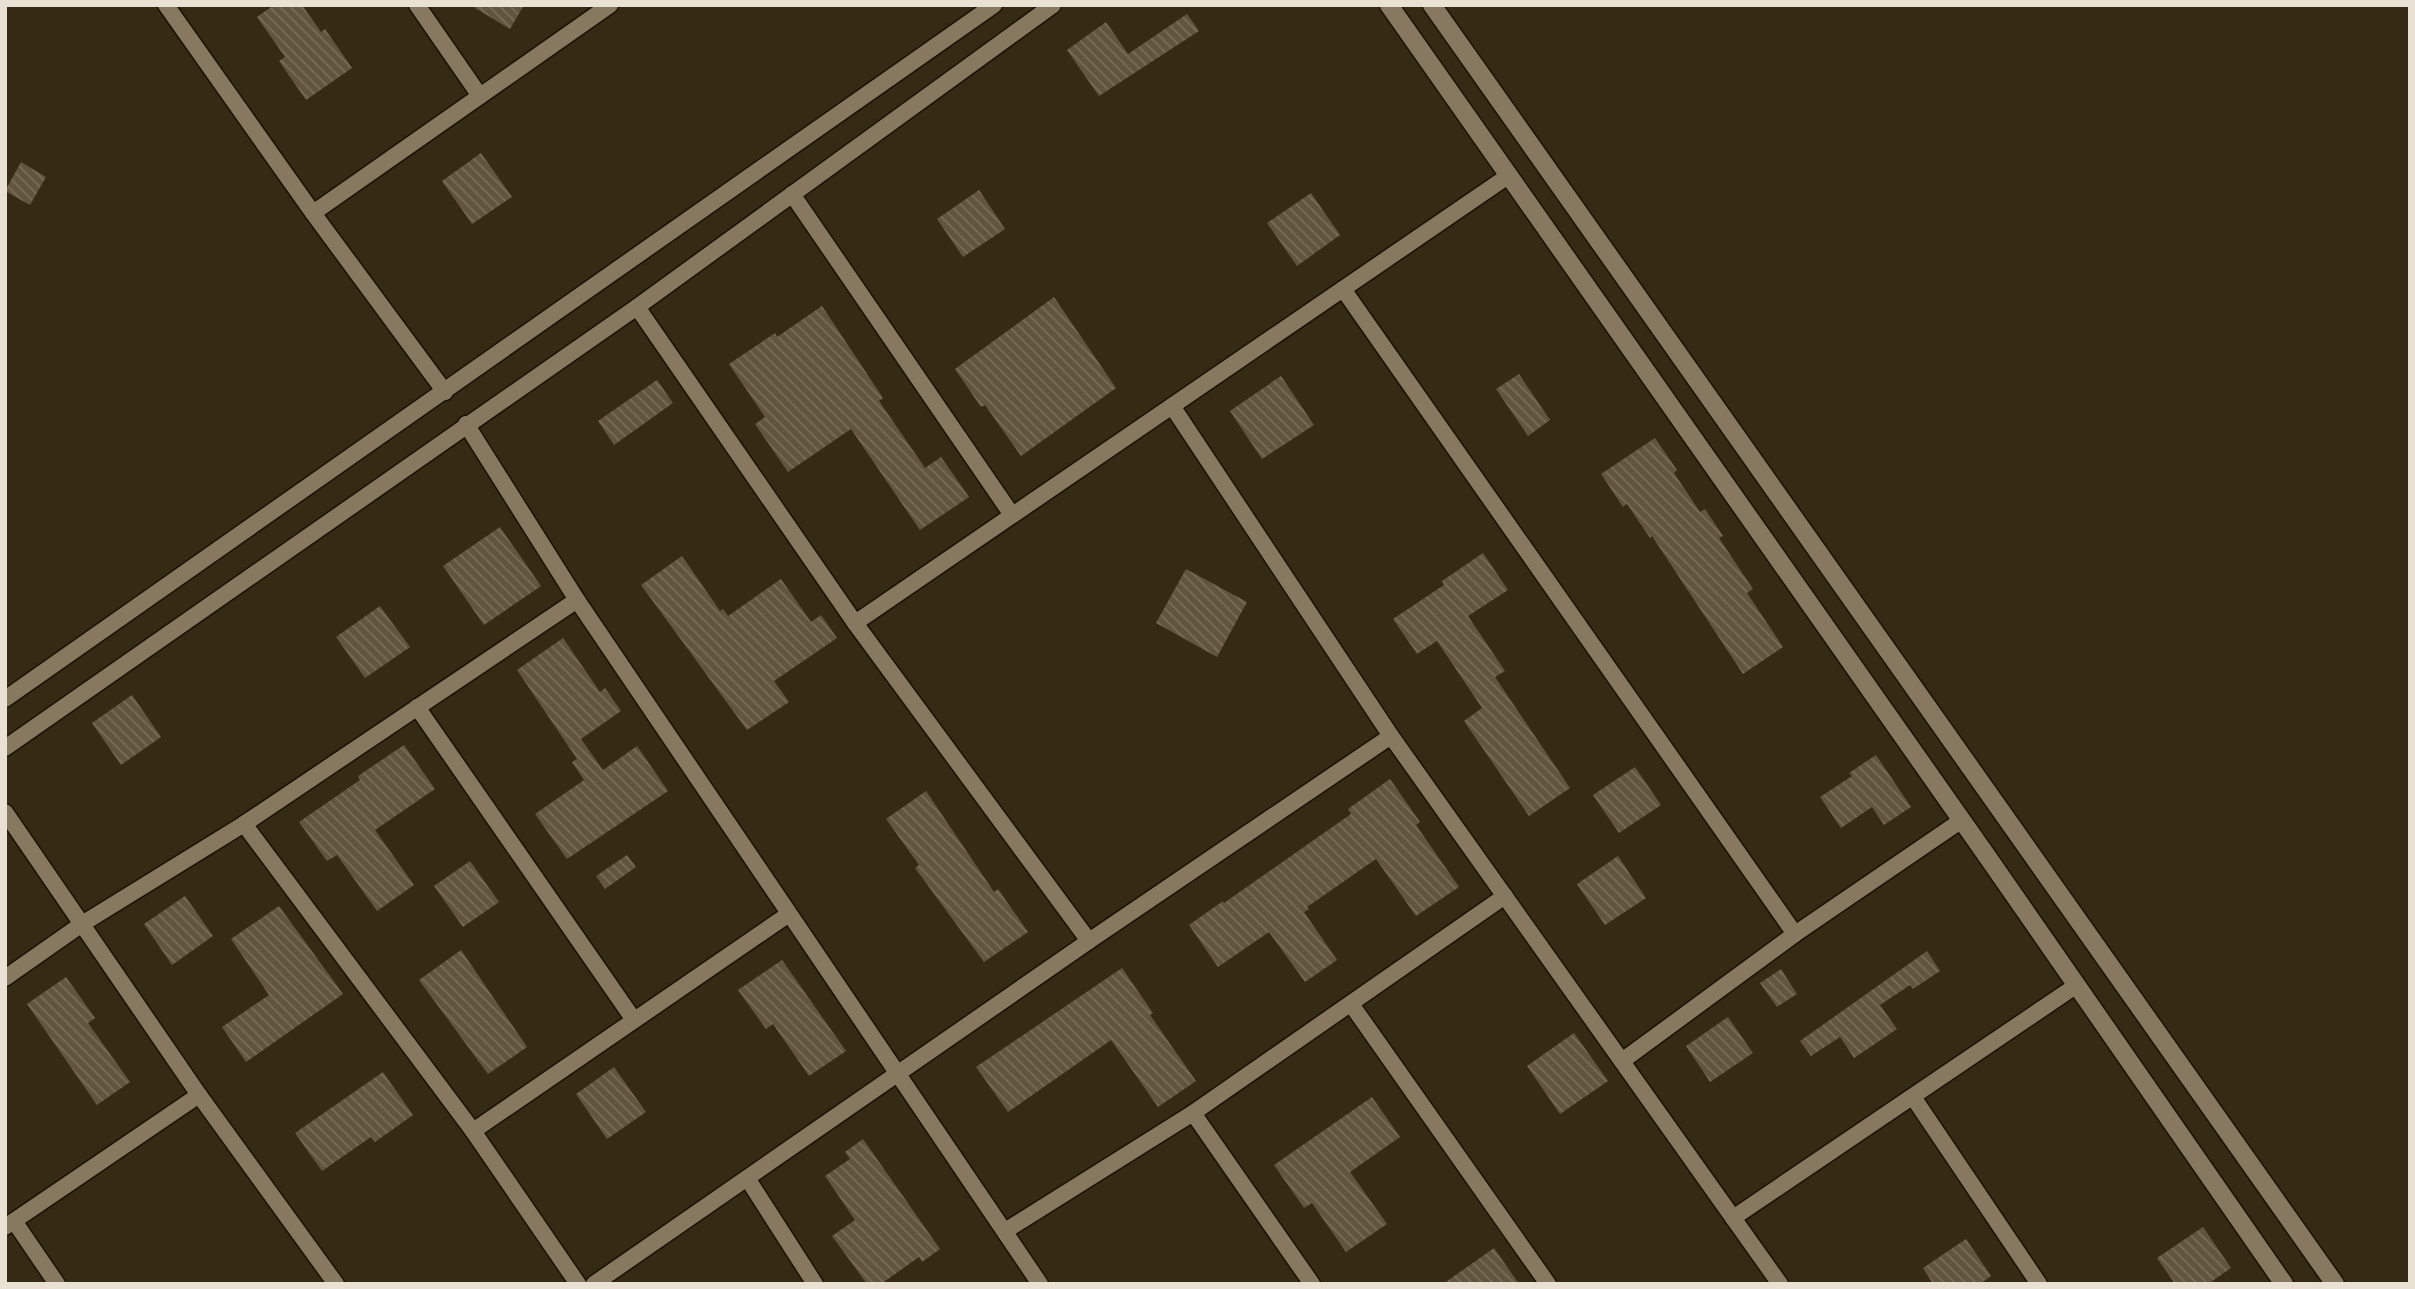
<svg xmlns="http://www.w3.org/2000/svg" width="2415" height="1289" font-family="Spectral,serif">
	<defs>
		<pattern id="building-back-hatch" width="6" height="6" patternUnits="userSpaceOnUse" patternTransform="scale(1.75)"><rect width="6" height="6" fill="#62553e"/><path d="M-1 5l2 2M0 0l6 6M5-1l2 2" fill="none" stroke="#786d59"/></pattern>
	</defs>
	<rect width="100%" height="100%" fill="#352a13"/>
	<g fill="url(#building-back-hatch)">
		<polygon points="274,5 302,5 321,32 325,29 352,68 306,100 279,61 285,57 257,17"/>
		<polygon points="470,5 524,5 510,29"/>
		<polygon points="1187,14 1199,31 1099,96 1067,50 1106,22 1128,54"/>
		<polygon points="481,153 512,197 472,224 442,181"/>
		<polygon points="21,162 46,177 30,205 5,191"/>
		<polygon points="979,190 1005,229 963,257 937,219"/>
		<polygon points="1311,193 1340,235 1297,266 1267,223"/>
		<polygon points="1054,297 1116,388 1021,456 985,405 981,407 955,369"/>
		<polygon points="822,306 883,398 879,401 925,468 941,457 969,497 920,530 851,429 788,472 755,424 765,417 729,364 775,333 777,337"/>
		<polygon points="1519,374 1550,420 1528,436 1496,389"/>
		<polygon points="1281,376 1314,425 1262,459 1230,411"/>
		<polygon points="657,380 673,403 614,445 598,421"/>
		<polygon points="1655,438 1677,470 1674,473 1700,512 1705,509 1723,536 1719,538 1753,589 1747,593 1783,647 1743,674 1652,536 1650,538 1627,504 1623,507 1601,474"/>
		<polygon points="500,527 541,586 484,625 443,566"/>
		<polygon points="1483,553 1508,590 1468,616 1505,671 1495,677 1570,788 1529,816 1464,721 1482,708 1437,641 1417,654 1393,619 1444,585 1442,581"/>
		<polygon points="682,556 720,611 723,609 728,616 781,579 811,622 821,615 837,638 774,681 789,702 747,730 641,585"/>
		<polygon points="1186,569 1247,602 1217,657 1156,623"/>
		<polygon points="380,606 410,647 365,678 336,637"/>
		<polygon points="563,638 600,692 605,688 621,711 581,739 603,770 637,746 668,791 567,859 535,814 584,780 572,762 577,759 517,670"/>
		<polygon points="132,695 161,737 121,765 92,723"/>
		<polygon points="404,745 435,789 375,830 414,885 377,911 337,855 327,861 299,822 360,780 358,776"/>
		<polygon points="1876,755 1911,807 1884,825 1872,807 1841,828 1820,797 1852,776 1849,773"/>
		<polygon points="1635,767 1661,805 1619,833 1593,795"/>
		<polygon points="1390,779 1420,822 1416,825 1459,887 1416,916 1376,859 1307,907 1309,909 1304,912 1337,960 1305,982 1269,932 1218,967 1189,925 1223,901 1224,903 1351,814 1348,809"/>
		<polygon points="926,791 994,892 998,889 1028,932 984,962 915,868 919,865 886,819"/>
		<polygon points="627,855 636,867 605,889 596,876"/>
		<polygon points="1618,856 1646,898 1605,925 1577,884"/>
		<polygon points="470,861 499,902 463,927 434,886"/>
		<polygon points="185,896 213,936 172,965 144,924"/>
		<polygon points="279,906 343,994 246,1062 222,1027 269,995 231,939"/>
		<polygon points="461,950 527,1047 488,1074 419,980"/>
		<polygon points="1927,951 1940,971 1913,989 1910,985 1880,1005 1897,1029 1854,1058 1840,1037 1811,1056 1800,1041"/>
		<polygon points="782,960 846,1051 809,1076 773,1024 766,1029 738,990"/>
		<polygon points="1122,968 1153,1013 1150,1015 1196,1081 1158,1107 1111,1040 1008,1112 976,1067"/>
		<polygon points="1781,969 1797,994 1777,1007 1760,983"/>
		<polygon points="66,977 95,1018 88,1023 130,1082 97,1105 27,1004"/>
		<polygon points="1728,1017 1753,1053 1710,1082 1686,1046"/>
		<polygon points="1574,1033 1608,1081 1560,1114 1527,1066"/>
		<polygon points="614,1067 646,1112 607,1139 576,1094"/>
		<polygon points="383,1072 413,1115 375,1142 371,1137 322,1171 295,1133"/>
		<polygon points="1372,1097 1400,1137 1350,1172 1387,1224 1346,1252 1312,1203 1304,1208 1274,1165"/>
		<polygon points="863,1139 940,1249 922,1262 919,1257 881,1284 867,1284 832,1236 855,1220 825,1176 850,1159 845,1152"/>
		<polygon points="2203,1227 2231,1268 2208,1284 2175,1284 2157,1258"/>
		<polygon points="1966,1239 1991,1276 1980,1284 1933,1284 1923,1268"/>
		<polygon points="1494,1248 1519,1284 1443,1284"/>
	</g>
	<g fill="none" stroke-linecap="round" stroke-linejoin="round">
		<g stroke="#1c1200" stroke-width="19">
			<g id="minor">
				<polyline points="166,5 313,213 445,392"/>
				<polyline points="417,5 480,96"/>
				<polyline points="792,194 1012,515"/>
				<polyline points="313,213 610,5"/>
				<polyline points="1343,289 1795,934 1962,820"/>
				<polyline points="637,307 855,623 1089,941 1391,736 1780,1284"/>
				<polyline points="1172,406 1391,736"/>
				<polyline points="466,424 577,600 1040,1284"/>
				<polyline points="577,600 244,824 473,1131 789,914"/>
				<polyline points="855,623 1508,176"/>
				<polyline points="5,699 994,5"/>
				<polyline points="417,707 634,1020"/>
				<polyline points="5,748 637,307 1053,5"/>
				<polyline points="5,812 199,1095 5,1227"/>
				<polyline points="5,978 82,924 244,824"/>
				<polyline points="1351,1004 1548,1284"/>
				<polyline points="1622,1061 1795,934"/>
				<polyline points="199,1095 336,1284"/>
				<polyline points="1913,1097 2039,1284"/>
				<polyline points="1193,1113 1505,896"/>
				<polyline points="473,1131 578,1284"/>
				<polyline points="747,1178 815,1284"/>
				<polyline points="1733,1218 2077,985"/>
				<polyline points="14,1221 57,1284"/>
				<polyline points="1005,1231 1193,1113 1312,1284"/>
				<polyline points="594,1284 1089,941"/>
			</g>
		</g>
		<g stroke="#1c1200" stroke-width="21">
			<g id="tertiary">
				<polyline points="1389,5 1989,859 2284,1284"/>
				<polyline points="1432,5 2335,1284"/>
			</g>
		</g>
		<use href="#minor" stroke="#867960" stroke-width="16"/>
		<use href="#tertiary" stroke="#867960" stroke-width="18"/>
	</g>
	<rect width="2415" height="1289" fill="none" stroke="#e9e2d4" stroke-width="14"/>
</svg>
